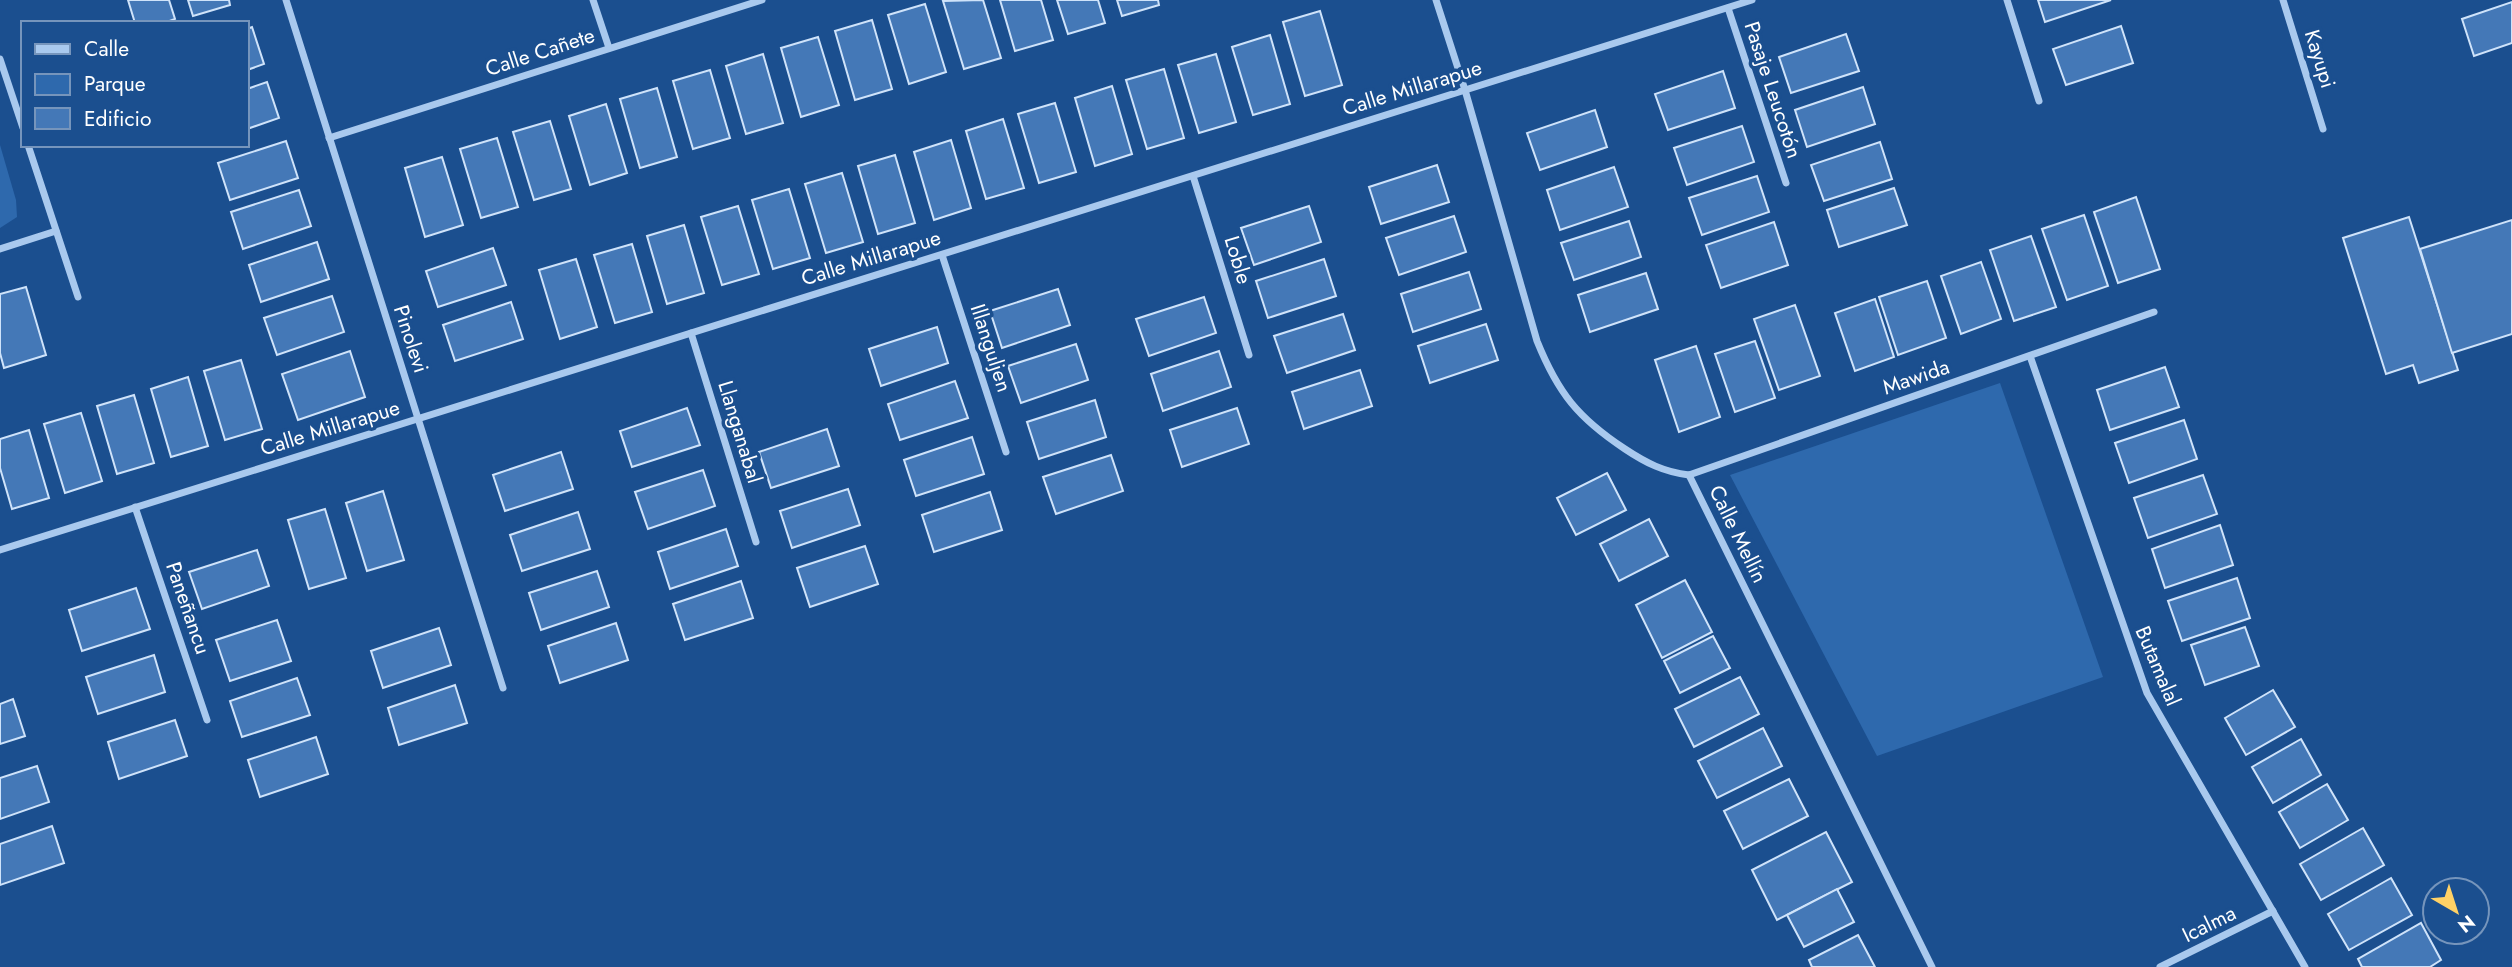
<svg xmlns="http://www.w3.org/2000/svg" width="2512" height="967" font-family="Jost,sans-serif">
	<rect width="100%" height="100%" fill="#1b4f8f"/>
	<g fill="#2e69ad">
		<polygon points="0,145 16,200 17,217 0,228"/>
		<polygon points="2000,383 2103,677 1877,756 1730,475"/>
	</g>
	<g fill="#4478b7" stroke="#cfe3fa" stroke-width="2">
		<polygon points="128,0 169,0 175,19 164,23 135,23"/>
		<polygon points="188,0 229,0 230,5 193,16"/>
		<polygon points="983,0 1001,58 964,69 943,1"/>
		<polygon points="1000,0 1041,0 1053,40 1015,51"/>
		<polygon points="1057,0 1098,0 1105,23 1068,34"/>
		<polygon points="1117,0 1158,0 1159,5 1122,16"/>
		<polygon points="2038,0 2111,0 2045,22"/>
		<polygon points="2512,2 2512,43 2474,56 2462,19"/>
		<polygon points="925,4 946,72 909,84 888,15"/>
		<polygon points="1320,11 1342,85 1305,96 1283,22"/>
		<polygon points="872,20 892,89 855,100 835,31"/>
		<polygon points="2121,26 2133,63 2066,85 2053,49"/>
		<polygon points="252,27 264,64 247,70 247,29"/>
		<polygon points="1846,34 1859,71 1791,93 1779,57"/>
		<polygon points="1270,35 1290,104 1253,115 1232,47"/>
		<polygon points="818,37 839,105 801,117 781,48"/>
		<polygon points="763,54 783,123 746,134 726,66"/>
		<polygon points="1216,54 1236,122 1199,133 1178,65"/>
		<polygon points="1164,69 1184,138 1147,149 1126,80"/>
		<polygon points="710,70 730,138 693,149 673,81"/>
		<polygon points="1723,71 1735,108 1668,130 1655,94"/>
		<polygon points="267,82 279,118 247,129 247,89"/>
		<polygon points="1112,86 1132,154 1095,166 1075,98"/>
		<polygon points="1863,87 1875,124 1807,147 1795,110"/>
		<polygon points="657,88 677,157 640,168 620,99"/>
		<polygon points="1055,103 1076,172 1039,183 1018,114"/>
		<polygon points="606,104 627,173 590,185 569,116"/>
		<polygon points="1595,110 1607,147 1540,170 1527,133"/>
		<polygon points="1003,119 1024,188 986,199 966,131"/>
		<polygon points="550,121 571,189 534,200 513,132"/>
		<polygon points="1742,126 1754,162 1687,185 1674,148"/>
		<polygon points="497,138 518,207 481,218 460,149"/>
		<polygon points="951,140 971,208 934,220 914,152"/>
		<polygon points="286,141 298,178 230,200 218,163"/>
		<polygon points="1880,142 1892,179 1824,201 1811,165"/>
		<polygon points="895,155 915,223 878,234 858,166"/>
		<polygon points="442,157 463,225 425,237 405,168"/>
		<polygon points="1437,165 1449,202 1381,224 1369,187"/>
		<polygon points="1614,167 1628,207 1560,230 1547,190"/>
		<polygon points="842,173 863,242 826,253 805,184"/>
		<polygon points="1757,176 1769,212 1702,235 1689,198"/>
		<polygon points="1894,188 1907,225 1839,247 1827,210"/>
		<polygon points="789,189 810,258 773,269 752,200"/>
		<polygon points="299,190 311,226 243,249 231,212"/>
		<polygon points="2136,197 2160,269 2118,283 2094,212"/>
		<polygon points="738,206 759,274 722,285 701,217"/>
		<polygon points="1309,206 1321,242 1254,265 1241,228"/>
		<polygon points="2084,215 2108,286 2067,300 2042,229"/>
		<polygon points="1454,216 1466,252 1399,275 1386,238"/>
		<polygon points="2409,217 2458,370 2419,383 2413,365 2386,374 2343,238"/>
		<polygon points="2512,220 2512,334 2452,353 2420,249"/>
		<polygon points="1629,221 1641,257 1574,280 1561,243"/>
		<polygon points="1774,222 1788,265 1721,288 1706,245"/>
		<polygon points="684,225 704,293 667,304 647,236"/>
		<polygon points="2031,236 2056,307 2014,321 1990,250"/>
		<polygon points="317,242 329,279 261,302 249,265"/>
		<polygon points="632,244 652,312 615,323 594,255"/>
		<polygon points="493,248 506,285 438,307 426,271"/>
		<polygon points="576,259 597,327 560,339 539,270"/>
		<polygon points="1324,259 1336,296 1268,318 1256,281"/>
		<polygon points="1981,262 2001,319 1961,334 1941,276"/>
		<polygon points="1469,272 1481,309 1413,332 1401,294"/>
		<polygon points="1646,273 1658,309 1590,332 1578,295"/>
		<polygon points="1927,281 1946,338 1898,355 1879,297"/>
		<polygon points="26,287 46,355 4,368 0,353 0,294"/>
		<polygon points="1058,289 1070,325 1002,348 990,311"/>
		<polygon points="332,296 344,332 277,355 264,318"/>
		<polygon points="1204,297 1216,333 1149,356 1136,319"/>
		<polygon points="1875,299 1894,357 1855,371 1835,313"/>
		<polygon points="511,302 523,339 455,361 443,325"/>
		<polygon points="1795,305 1820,376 1779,390 1754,319"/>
		<polygon points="1343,314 1355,350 1287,373 1274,336"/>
		<polygon points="1486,324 1498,360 1430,383 1418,346"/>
		<polygon points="937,327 948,363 881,386 869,349"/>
		<polygon points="1755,341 1775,398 1735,412 1715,354"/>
		<polygon points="1076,344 1088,380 1021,403 1008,366"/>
		<polygon points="1696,346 1720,417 1679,432 1655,360"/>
		<polygon points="350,351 365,397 298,420 282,374"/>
		<polygon points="1219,351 1231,387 1163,411 1151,374"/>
		<polygon points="241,360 262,429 225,440 204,371"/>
		<polygon points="2165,367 2179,407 2110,430 2097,390"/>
		<polygon points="1360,370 1372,406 1304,429 1292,392"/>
		<polygon points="188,377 208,446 171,457 151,389"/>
		<polygon points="955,381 968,418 900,440 888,404"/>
		<polygon points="134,395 154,463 117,474 97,406"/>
		<polygon points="1095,400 1106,437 1039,459 1027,422"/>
		<polygon points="687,408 700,445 632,467 620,431"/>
		<polygon points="1237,408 1249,444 1182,467 1170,430"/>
		<polygon points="81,413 102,481 65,493 44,424"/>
		<polygon points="2184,420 2197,459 2129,483 2115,443"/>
		<polygon points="827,429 839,466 771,488 759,452"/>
		<polygon points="29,430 49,498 12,509 0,468 0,439"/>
		<polygon points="972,437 984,474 916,496 904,460"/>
		<polygon points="561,452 573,489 505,511 493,475"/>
		<polygon points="1111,455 1123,491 1056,514 1043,477"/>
		<polygon points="703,470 715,506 648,529 635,492"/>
		<polygon points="1607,473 1626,510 1576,535 1557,498"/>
		<polygon points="2203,475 2217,514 2148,538 2134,498"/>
		<polygon points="848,489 860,525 792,548 780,511"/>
		<polygon points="383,491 404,560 367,571 346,503"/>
		<polygon points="990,492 1002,530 934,552 922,515"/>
		<polygon points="325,509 346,578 309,589 288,520"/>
		<polygon points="578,512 590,549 522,571 510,535"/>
		<polygon points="1649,519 1668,556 1619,581 1600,544"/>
		<polygon points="2220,525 2233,565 2165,588 2152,549"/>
		<polygon points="726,529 738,566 670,589 658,552"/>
		<polygon points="865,546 878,584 810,607 797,568"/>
		<polygon points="257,550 269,586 202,609 189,572"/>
		<polygon points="597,571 609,607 541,630 529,593"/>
		<polygon points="2237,578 2250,618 2182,641 2168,601"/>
		<polygon points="1685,580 1712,632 1662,658 1636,605"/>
		<polygon points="741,581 753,618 685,640 673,604"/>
		<polygon points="136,588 150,629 82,651 69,610"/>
		<polygon points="277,620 291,661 230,681 216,640"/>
		<polygon points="616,623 628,660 560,683 548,646"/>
		<polygon points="2245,627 2259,666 2205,685 2191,645"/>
		<polygon points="439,628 451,665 383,688 371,651"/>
		<polygon points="1713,636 1730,668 1680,693 1664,661"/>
		<polygon points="154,655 165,692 98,714 86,677"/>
		<polygon points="1740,677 1759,714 1694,747 1675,709"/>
		<polygon points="297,678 310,715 242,737 230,701"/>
		<polygon points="455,685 467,723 399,745 388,708"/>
		<polygon points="2273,690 2295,727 2246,755 2225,718"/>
		<polygon points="13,699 25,736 0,744 0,704"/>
		<polygon points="175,720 187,756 119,779 108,742"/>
		<polygon points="1763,728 1782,766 1717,798 1698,761"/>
		<polygon points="316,737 328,774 260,797 248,760"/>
		<polygon points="2301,739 2321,775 2273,803 2252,767"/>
		<polygon points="37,766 49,802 0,819 0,778"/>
		<polygon points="1789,779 1808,816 1743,849 1724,811"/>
		<polygon points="2327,784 2348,820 2300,848 2279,812"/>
		<polygon points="52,826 64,863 0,885 0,844"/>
		<polygon points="2363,828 2384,865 2321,900 2300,864"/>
		<polygon points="1826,832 1852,882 1777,920 1752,870"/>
		<polygon points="2391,878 2412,915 2349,950 2328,914"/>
		<polygon points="1837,889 1854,922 1804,947 1787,915"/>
		<polygon points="2421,923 2441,960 2430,967 2362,967 2358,959"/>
		<polygon points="1858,935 1875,967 1812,967 1809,960"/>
	</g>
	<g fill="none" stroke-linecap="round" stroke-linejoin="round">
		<g stroke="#a9c9ee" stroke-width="7">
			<polyline points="286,0 503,688"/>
			<polyline points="593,0 609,48"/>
			<path d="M1436,0L1465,90L1537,341C1558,393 1578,418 1625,449C1646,463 1664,472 1689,475L2154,312"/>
			<polyline points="2007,0 2039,101"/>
			<polyline points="2283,0 2323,129"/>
			<polyline points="1728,8 1786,183"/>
			<polyline points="0,59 23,128"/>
			<polyline points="329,138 762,0"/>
			<polyline points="28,145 78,297"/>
			<polyline points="1193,176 1249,355"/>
			<polyline points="0,249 56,231"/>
			<polyline points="942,255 1006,452"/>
			<polyline points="691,333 756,542"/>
			<polyline points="2030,356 2147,693 2305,967"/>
			<polyline points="1689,475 1932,967"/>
			<polyline points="135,507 207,720"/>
			<polyline points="0,550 1752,0"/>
			<polyline points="2160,967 2273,911"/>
		</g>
	</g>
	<g text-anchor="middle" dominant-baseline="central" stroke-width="7" stroke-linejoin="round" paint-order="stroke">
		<g font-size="21" fill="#fff" stroke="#1b4f8f">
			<text transform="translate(540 52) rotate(-18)">Calle Cañete</text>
			<text transform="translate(2320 59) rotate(73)">Kayupi</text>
			<text transform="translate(1412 88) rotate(-17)">Calle Millarapue</text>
			<text transform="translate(1773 90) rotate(72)">Pasaje Leucotón</text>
			<text transform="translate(871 258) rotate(-17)">Calle Millarapue</text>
			<text transform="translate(1238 260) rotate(73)">Loble</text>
			<text transform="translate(411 339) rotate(72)">Pinolevi</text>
			<text transform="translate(991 348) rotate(72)">Illanguljen</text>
			<text transform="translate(1916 377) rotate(-19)">Mawida</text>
			<text transform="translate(330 428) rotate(-17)">Calle Millarapue</text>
			<text transform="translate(740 432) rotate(73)">Llanganabal</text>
			<text transform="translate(1738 534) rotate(64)">Calle Mellín</text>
			<text transform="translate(188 608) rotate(71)">Paneñancu</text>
			<text transform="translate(2158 666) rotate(67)">Butamalal</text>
			<text transform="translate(2209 924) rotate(-26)">Icalma</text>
		</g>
	</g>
	<rect x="21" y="21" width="228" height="126" fill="#1b4f8f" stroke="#7695bc" stroke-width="2"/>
	<rect x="35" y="44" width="35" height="10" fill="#a9c9ee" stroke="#7695bc" stroke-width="2"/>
	<text x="84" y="56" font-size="21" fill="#ffffff">Calle</text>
	<rect x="35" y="74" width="35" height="21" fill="#2e69ad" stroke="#7695bc" stroke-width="2"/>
	<text x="84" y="91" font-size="21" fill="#ffffff">Parque</text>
	<rect x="35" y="108" width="35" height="21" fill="#4478b7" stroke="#7695bc" stroke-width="2"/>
	<text x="84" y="126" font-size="21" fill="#ffffff">Edificio</text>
	<g transform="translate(2456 911) rotate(141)"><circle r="33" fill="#1b4f8f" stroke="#7695bc" stroke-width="2"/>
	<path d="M0-5L12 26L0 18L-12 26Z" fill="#ffd166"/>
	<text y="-10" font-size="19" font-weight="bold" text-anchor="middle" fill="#ffffff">N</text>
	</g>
</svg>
